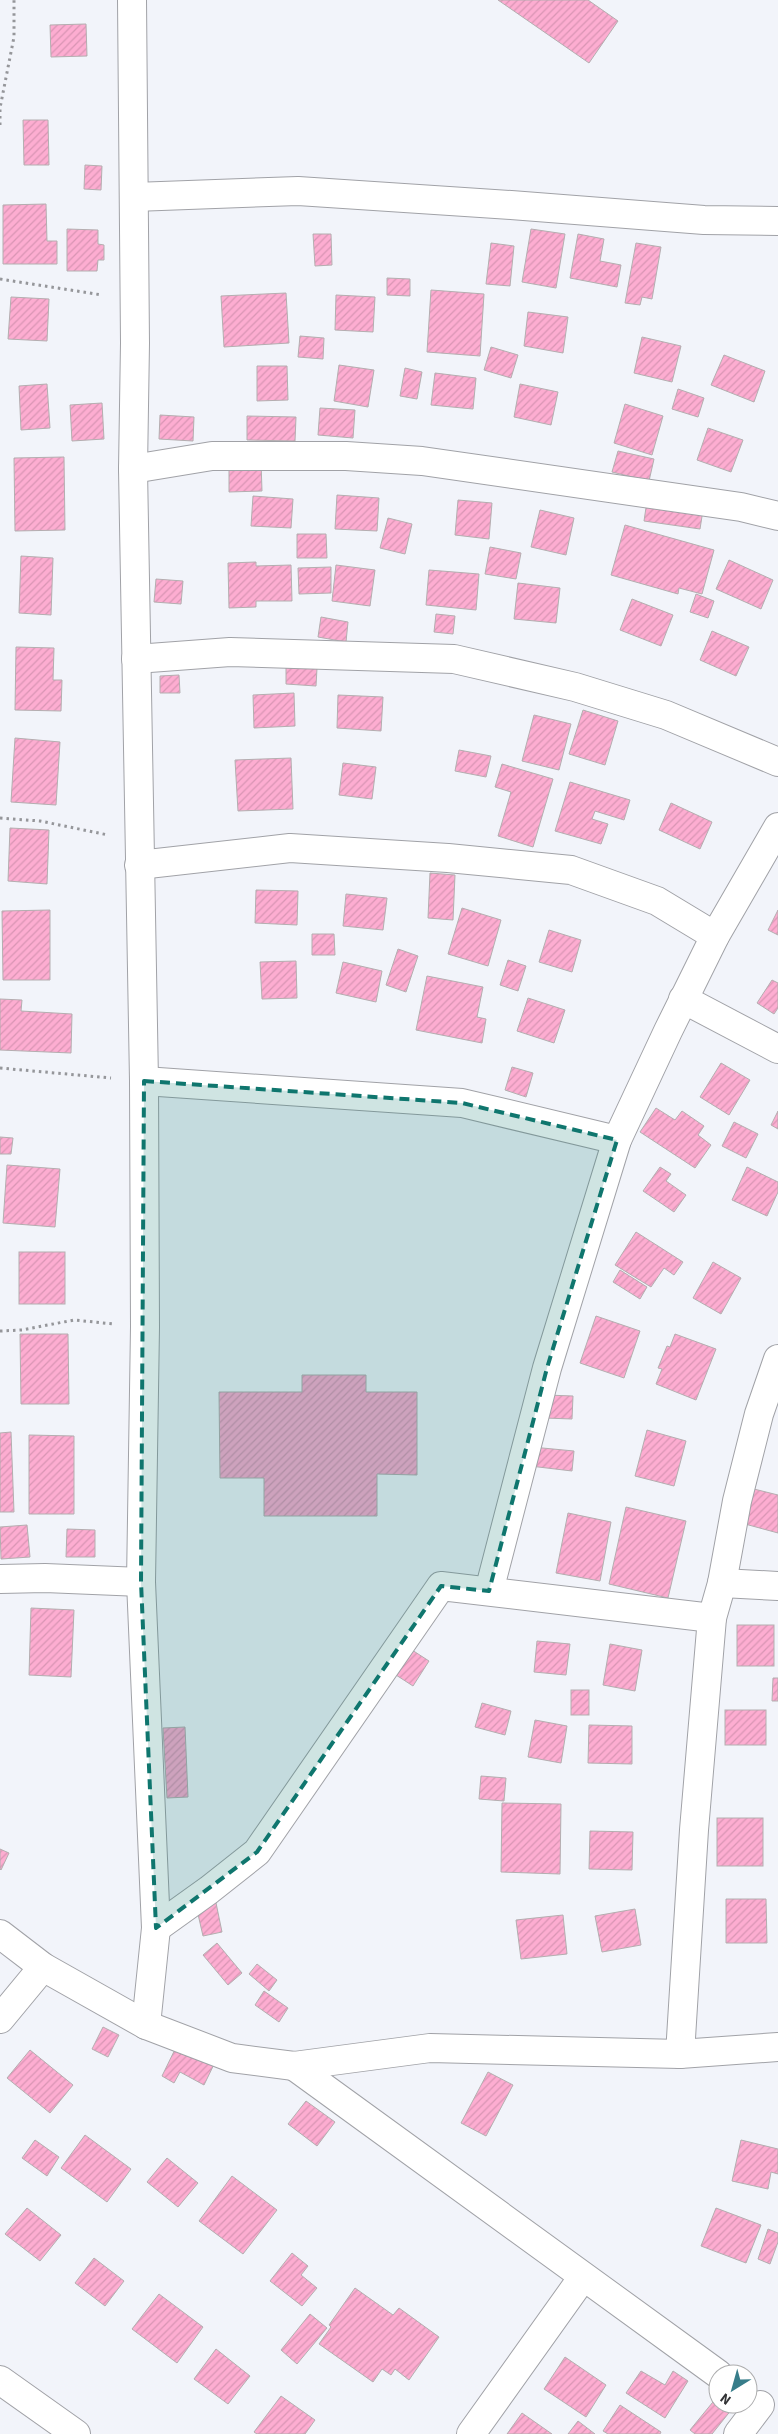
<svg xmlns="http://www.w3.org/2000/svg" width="778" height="2434" font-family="'Source Sans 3',sans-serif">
	<defs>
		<pattern id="building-hatch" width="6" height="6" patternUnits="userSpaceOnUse" patternTransform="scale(1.25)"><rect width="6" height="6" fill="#fdadd1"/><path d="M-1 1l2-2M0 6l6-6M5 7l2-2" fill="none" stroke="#d995b4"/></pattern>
	</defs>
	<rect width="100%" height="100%" fill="#f2f4fa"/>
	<g fill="url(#building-hatch)" stroke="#b4aeb0">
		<polygon points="498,0 588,0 618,21 589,63"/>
		<polygon points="86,24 87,56 51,57 50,25"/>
		<polygon points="23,120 48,120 49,165 24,165"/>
		<polygon points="85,165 102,166 101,190 84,189"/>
		<polygon points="46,204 47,241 57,241 57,264 3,264 3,205"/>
		<polygon points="67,229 98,230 98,244 104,245 104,260 98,260 97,271 67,271"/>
		<polygon points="531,229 565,234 556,288 522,282"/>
		<polygon points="313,234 331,234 332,265 315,266"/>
		<polygon points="578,234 604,239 600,261 621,265 617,287 570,278"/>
		<polygon points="491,243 514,246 510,286 486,284"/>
		<polygon points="636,243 661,247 652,299 642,297 640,305 625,303"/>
		<polygon points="387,278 410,279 410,296 387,295"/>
		<polygon points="431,290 484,294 480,356 427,352"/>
		<polygon points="286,293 289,343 224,347 221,296"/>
		<polygon points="336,295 375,297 373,332 335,330"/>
		<polygon points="11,297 49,299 47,341 8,339"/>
		<polygon points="528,312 568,317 563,353 524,346"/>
		<polygon points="300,336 324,338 323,359 298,357"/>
		<polygon points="642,337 681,346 672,382 634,373"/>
		<polygon points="491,347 518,355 511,378 484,370"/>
		<polygon points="724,355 765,371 754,402 711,385"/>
		<polygon points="339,365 374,370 368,407 334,401"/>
		<polygon points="257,366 287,366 288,400 257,401"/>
		<polygon points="405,368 422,372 417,399 400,396"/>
		<polygon points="435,373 476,378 473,409 431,405"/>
		<polygon points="47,384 50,428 21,430 19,386"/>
		<polygon points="520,384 558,392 551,425 514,417"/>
		<polygon points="678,389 704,398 698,417 672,409"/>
		<polygon points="102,403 104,439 72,441 70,405"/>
		<polygon points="625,404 663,416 652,455 614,443"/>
		<polygon points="320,408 355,410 353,438 318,435"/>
		<polygon points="160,415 194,417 193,441 159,439"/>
		<polygon points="247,416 296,417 295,441 247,440"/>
		<polygon points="708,428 743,440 731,472 697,460"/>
		<polygon points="618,451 654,459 649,481 612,472"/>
		<polygon points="64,457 65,530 15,531 14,458"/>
		<polygon points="261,462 262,491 229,492 229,463"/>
		<polygon points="337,495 379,498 377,531 335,529"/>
		<polygon points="253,496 293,499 291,528 251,526"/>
		<polygon points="458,500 492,503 489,539 455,535"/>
		<polygon points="647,501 703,510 700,529 644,521"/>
		<polygon points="540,510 574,518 566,555 531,547"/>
		<polygon points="388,518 412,524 405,554 380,548"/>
		<polygon points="625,525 714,550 702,594 679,588 678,594 611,575"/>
		<polygon points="297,534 326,534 327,558 297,558"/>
		<polygon points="490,547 521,553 516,579 485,574"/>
		<polygon points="21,556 53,558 51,615 19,613"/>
		<polygon points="729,560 773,580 761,609 716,589"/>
		<polygon points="256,562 256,566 291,565 292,601 256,601 256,607 229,608 228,563"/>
		<polygon points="336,565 375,570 370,606 332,601"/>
		<polygon points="331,567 331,593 299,594 298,568"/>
		<polygon points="429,570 479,574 476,610 426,605"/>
		<polygon points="156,579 183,581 181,604 154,602"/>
		<polygon points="518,583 560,588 556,623 514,619"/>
		<polygon points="696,594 714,601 708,618 690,612"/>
		<polygon points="632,599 673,615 661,646 620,630"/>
		<polygon points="436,614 455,616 453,634 434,632"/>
		<polygon points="321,617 348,622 346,642 318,637"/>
		<polygon points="712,631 749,647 736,676 700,660"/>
		<polygon points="16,647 54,648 53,680 62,680 61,711 15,710"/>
		<polygon points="286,666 317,668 316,686 286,684"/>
		<polygon points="179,675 180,693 160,693 160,676"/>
		<polygon points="294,693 295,726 254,728 253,695"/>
		<polygon points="338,695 383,697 381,731 337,728"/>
		<polygon points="583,710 618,721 605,765 569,754"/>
		<polygon points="534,715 571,724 559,770 522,761"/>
		<polygon points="15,738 60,742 56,805 11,802"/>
		<polygon points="459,750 491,756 486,777 455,771"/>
		<polygon points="291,758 293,809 238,811 235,760"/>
		<polygon points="343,763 376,767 372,799 339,795"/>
		<polygon points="502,764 553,779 533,847 498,836 511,792 495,787"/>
		<polygon points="570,782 630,800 624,820 595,811 592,819 608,824 601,844 555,831"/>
		<polygon points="671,803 712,822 700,849 659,830"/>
		<polygon points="10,828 49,830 47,884 8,881"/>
		<polygon points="430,873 455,875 453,920 428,918"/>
		<polygon points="256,890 298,891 297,925 255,923"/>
		<polygon points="346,894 387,898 383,930 343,926"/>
		<polygon points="462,908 501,920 488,966 448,954"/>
		<polygon points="50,910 50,980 3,980 2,911"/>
		<polygon points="778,910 778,935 768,930"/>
		<polygon points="549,930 581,940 572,972 539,962"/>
		<polygon points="312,934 334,934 335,955 312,955"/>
		<polygon points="398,949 418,956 406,992 386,985"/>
		<polygon points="508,960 526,966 518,991 500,985"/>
		<polygon points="296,961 297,998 262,999 260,962"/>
		<polygon points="343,962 382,971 376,1002 336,993"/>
		<polygon points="427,976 483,987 477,1017 486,1019 482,1043 416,1030"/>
		<polygon points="772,980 778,983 778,1008 774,1014 757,1003"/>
		<polygon points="528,998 565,1010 554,1043 517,1031"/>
		<polygon points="0,999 22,1000 21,1011 72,1014 71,1053 0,1050"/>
		<polygon points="721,1063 750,1080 729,1115 700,1097"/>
		<polygon points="512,1067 533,1073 526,1097 505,1090"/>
		<polygon points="656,1108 675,1120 682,1111 704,1126 698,1135 711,1145 695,1168 640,1132"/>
		<polygon points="778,1111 778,1129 771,1125"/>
		<polygon points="734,1122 758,1134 746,1158 722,1146"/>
		<polygon points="0,1137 13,1138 11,1154 0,1154"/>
		<polygon points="7,1165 60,1169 55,1227 3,1223"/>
		<polygon points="660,1167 671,1174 666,1181 686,1195 674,1212 643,1191"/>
		<polygon points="747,1167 778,1182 778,1192 767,1216 732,1200"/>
		<polygon points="636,1232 683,1262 674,1275 664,1268 651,1287 615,1265"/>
		<rect x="19" y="1252" width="46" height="52"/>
		<polygon points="713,1262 741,1278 721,1314 693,1298"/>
		<polygon points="620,1270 647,1287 640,1299 613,1282"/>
		<polygon points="596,1316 640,1331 624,1378 580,1363"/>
		<polygon points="20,1334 68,1334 69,1404 21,1404"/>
		<polygon points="675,1334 716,1349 696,1400 656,1384 662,1369 658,1368 667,1346 670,1347"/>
		<polygon points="302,1375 366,1375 366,1392 417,1392 417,1475 377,1474 377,1516 264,1516 264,1478 220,1478 219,1392 302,1392"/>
		<polygon points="546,1395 573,1396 572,1419 545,1418"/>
		<polygon points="647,1430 686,1441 674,1486 635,1476"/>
		<polygon points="11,1432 14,1512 0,1512 0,1433"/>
		<polygon points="29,1435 74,1436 74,1514 29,1514"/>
		<polygon points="532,1447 574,1451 572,1471 530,1466"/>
		<polygon points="754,1489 778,1495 778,1533 745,1524"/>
		<polygon points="626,1507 686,1521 668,1598 609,1584"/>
		<polygon points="568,1513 611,1522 600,1581 556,1573"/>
		<polygon points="27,1525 30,1557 1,1559 0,1527"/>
		<polygon points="67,1529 95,1530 95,1557 66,1557"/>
		<polygon points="31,1608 74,1610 71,1677 29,1675"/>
		<rect x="737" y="1625" width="37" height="41"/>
		<polygon points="537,1641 570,1644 566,1675 534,1672"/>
		<polygon points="610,1644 642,1650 635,1691 603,1685"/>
		<polygon points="412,1650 429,1661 413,1686 396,1675"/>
		<polygon points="773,1678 778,1678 778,1701 772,1701"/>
		<rect x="571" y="1690" width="18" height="25"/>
		<polygon points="482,1703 511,1711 505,1735 475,1727"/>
		<rect x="725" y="1710" width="41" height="35"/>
		<polygon points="535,1720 567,1726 561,1763 528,1757"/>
		<polygon points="589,1725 632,1726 632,1764 588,1763"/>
		<polygon points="185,1727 188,1797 167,1798 163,1728"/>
		<polygon points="481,1776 506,1778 504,1801 479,1799"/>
		<polygon points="502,1803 561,1804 560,1874 501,1872"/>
		<rect x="717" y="1818" width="46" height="48"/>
		<polygon points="590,1831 633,1832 632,1870 589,1869"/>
		<polygon points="0,1849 9,1853 1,1870 0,1869"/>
		<polygon points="215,1898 222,1932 203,1936 195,1901"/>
		<polygon points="726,1899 766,1899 767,1943 726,1943"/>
		<polygon points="635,1909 641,1945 602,1952 595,1916"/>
		<polygon points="563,1915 567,1954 521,1959 516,1920"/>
		<polygon points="217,1943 242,1973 228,1985 203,1955"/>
		<polygon points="257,1964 277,1980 269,1991 249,1974"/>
		<polygon points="264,1991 288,2008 279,2022 255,2005"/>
		<polygon points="103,2027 119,2035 108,2057 92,2049"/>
		<polygon points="182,2035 219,2054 204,2085 180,2072 174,2083 162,2076"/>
		<polygon points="30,2050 73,2085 50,2113 7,2078"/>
		<polygon points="488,2072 513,2085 486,2136 461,2123"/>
		<polygon points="306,2101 335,2122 317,2146 288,2124"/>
		<polygon points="85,2135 131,2169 107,2202 61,2168"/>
		<polygon points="35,2140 59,2157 47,2176 22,2158"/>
		<polygon points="741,2140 778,2149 778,2174 771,2172 768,2189 732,2181"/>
		<polygon points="167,2158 198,2183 178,2207 147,2182"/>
		<polygon points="232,2176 277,2210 243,2254 199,2221"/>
		<polygon points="27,2208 61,2235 40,2261 5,2234"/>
		<polygon points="716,2208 761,2225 746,2263 701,2246"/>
		<polygon points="768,2229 778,2233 778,2242 770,2264 758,2259"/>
		<polygon points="292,2253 308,2266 301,2275 317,2288 302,2306 270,2281"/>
		<polygon points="94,2258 124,2281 105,2306 75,2283"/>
		<polygon points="355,2288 393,2315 399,2308 439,2337 409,2380 395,2369 391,2375 382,2369 373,2382 319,2344 331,2327 329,2325"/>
		<polygon points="159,2294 203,2327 177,2363 132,2329"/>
		<polygon points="310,2314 327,2328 297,2364 281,2350"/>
		<polygon points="216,2349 250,2376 228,2404 194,2379"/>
		<polygon points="565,2357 606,2385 586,2417 544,2389"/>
		<polygon points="641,2371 665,2385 673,2371 688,2381 665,2418 626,2393"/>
		<polygon points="281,2396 315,2420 305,2434 257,2434 254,2432"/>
		<polygon points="717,2397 718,2404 725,2404 732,2409 712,2434 695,2434 690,2430"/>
		<polygon points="620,2405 661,2432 660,2434 608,2434 603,2431"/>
		<polygon points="522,2413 552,2434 507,2434"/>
		<polygon points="578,2421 595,2434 568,2434"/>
	</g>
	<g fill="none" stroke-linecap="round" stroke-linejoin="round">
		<g stroke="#a1a2a7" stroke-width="30">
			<g id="minor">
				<polyline points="132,0 135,343 133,469 144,1081 145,1327 141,1582 156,1928 146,2025"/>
				<polyline points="134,197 298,191 511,205 704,220 778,221"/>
				<polyline points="133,469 212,456 346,456 422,461 741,507 778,516"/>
				<polyline points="136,659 230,652 454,659 575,687 666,715 778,762"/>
				<polyline points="139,865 290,848 448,858 571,870 657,901 715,936"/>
				<polyline points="683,999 778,1049"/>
				<polyline points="144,1081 462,1103 617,1140"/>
				<polyline points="0,1579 45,1578 141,1582"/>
				<polyline points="722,1583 778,1586"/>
				<polyline points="489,1591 547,1368 617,1140 668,1031 715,936 778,827"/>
				<polyline points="156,1928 209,1890 257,1852 441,1586 712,1618"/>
				<polyline points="0,1934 43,1967 146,2025 232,2058 294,2066 430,2048 680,2054 778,2047"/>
				<polyline points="0,2019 43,1967"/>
				<polyline points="680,2054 694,1830 712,1618 722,1583 737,1501 759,1414 778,1359"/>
				<polyline points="294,2066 718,2374"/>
				<polyline points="0,2380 76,2434"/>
				<polyline points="471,2434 583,2277"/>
				<polyline points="738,2434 760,2405"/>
			</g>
		</g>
		<g stroke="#95969a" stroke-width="3" stroke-dasharray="2.5 4" stroke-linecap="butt">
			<polyline points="0,125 0,108 14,37 14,0"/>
			<polyline points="0,279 102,295"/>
			<polyline points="0,818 40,821 108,835"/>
			<polyline points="0,1068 111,1078"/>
			<polyline points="0,1331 22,1330 74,1320 114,1324"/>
		</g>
		<use href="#minor" stroke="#fff" stroke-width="28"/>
	</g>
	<path fill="#0f766e" fill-opacity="0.2" stroke="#0f766e" stroke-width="4" stroke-dasharray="10 6" stroke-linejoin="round" d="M144,1081L462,1103L617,1140L547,1368L489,1591L441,1586L257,1852L156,1928L141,1582Z"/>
	<g transform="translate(733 2389) rotate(217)"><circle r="24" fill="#ffffff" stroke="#adadae"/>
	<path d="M0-4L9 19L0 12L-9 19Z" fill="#377d8a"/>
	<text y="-8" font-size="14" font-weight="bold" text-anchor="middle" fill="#323335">N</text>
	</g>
</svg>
